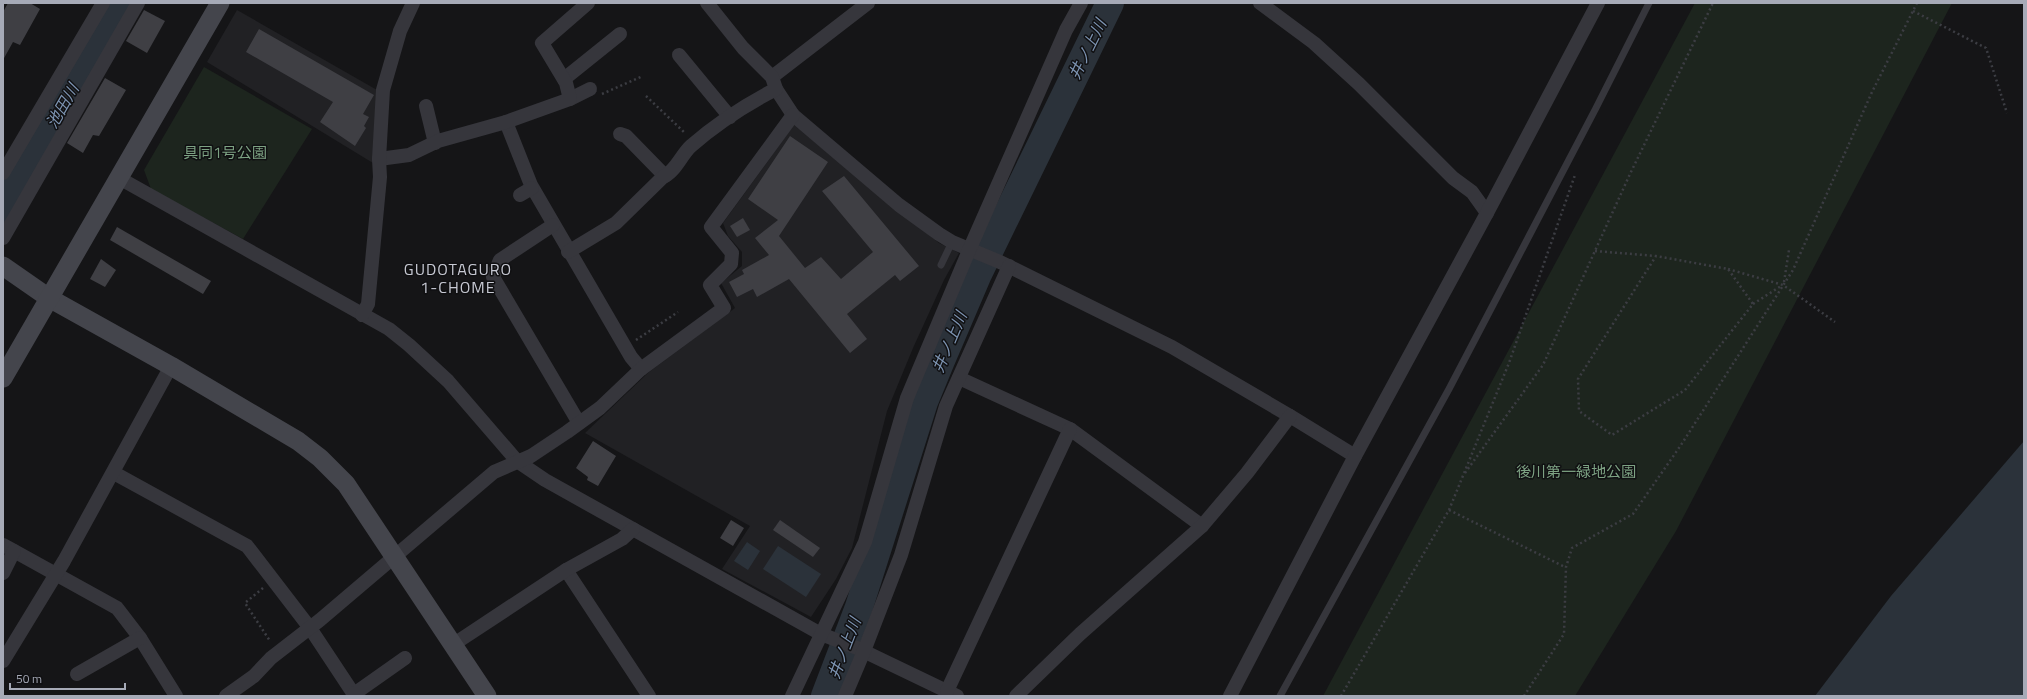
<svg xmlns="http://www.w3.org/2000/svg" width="2027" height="699" font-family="'Titillium Web','Noto Sans JP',sans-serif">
	<rect width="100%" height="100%" fill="#151517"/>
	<g fill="#212124">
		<polygon points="237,10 377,90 373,163 207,62"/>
		<polygon points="794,125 939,243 959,253 944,280 913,348 887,411 852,548 836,579 811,617 722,569 750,526 585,433 649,372 735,308 721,283 742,266 742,252 728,236 723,223"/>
	</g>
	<g fill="#1d251e">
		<polygon points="1695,3 1952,3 1676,531 1575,696 1323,696"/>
		<polygon points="204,67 312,129 243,239 151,189 144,170"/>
	</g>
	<g fill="#2b323a">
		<polygon points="2024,441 2024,696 1815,696 1891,596"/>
		<polygon points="747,542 760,551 748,570 734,561"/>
		<polygon points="778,546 821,574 806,597 763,569"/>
	</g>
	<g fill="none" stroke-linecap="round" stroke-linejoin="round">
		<g stroke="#2b323a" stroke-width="28">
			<polyline points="3,208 122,3"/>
			<polyline points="825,696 859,607 924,402 940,363 978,274 1110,3"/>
		</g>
	</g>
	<g fill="#3f3f44">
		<polygon points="8,3 30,3 40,9 20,45 13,42 3,60 3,12"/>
		<polygon points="144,10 165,21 147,53 126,41"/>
		<polygon points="259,29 374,95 363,114 369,117 364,126 366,128 355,146 320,122 333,102 246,52"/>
		<polygon points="105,78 126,90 99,136 93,135 83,153 67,143"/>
		<polygon points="790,136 828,162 779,236 805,268 821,257 841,279 873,252 822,191 844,176 919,266 900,281 895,275 847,314 867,339 850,353 789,279 757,297 753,289 737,297 729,282 744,274 742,270 769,255 755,238 778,220 748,199"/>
		<polygon points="743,218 750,230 737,237 730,226"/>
		<polygon points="117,227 211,281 203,294 110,240"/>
		<polygon points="101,259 116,270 105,287 90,279"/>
		<polygon points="593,441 616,456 598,486 587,480 588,477 576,468"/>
		<polygon points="731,520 744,528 733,546 720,538"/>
		<polygon points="780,520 820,548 813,557 773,530"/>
	</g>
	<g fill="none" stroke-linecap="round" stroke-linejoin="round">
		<g stroke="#3c3d43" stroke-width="2.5" stroke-dasharray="2 3" stroke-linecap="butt">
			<polyline points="1913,11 1986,48 2007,113"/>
			<polyline points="602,94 643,76"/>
			<polyline points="646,96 685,133"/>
			<polyline points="1595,251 1656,256 1728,269 1753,304 1685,390 1612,435 1579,411 1578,379 1656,256"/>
			<polyline points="1728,269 1783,285 1835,322"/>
			<polyline points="1784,282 1789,250"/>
			<polyline points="1753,304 1781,286"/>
			<polyline points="636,340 678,312"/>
			<polyline points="1465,473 1543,365 1630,174 1713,3"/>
			<polyline points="1449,510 1565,567"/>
			<polyline points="263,588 245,603 270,641"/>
			<polyline points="1341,696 1449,510 1509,363 1575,175"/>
			<polyline points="1524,696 1564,634 1566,567 1572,548 1633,514 1681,445 1793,270 1872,92 1917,3"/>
		</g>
		<g stroke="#36363c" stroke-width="7">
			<polyline points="941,265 952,242"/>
			<polyline points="1280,696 1449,389 1596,108 1649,3"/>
		</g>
		<g stroke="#36363c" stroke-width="14">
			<polyline points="1260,3 1314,43 1359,84 1453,178 1472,192 1487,213"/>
			<polyline points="679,55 730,117"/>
			<polyline points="772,77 868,3"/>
			<polyline points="564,79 620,34"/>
			<polyline points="776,89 793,115 899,205 939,234 952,242 1000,262 1172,347 1290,416 1355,456"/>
			<polyline points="570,99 590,89"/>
			<polyline points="426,106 435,143"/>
			<polyline points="506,122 531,185 631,357 641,369"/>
			<polyline points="620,134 626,136 665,176"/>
			<polyline points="379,159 409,155 438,141 506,122 570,99 566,83 542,43 588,3"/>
			<polyline points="3,173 103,3"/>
			<polyline points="119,178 389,329 409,345 448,381 517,461 545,480 821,634 857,648 957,696"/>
			<polyline points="520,195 532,188"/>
			<polyline points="553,225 500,260 493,277 579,423"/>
			<polyline points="3,238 138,3"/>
			<path d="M568,252L616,223L663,177C676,171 681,155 691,146C716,124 747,104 776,89L772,77L743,48L707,3"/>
			<polyline points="362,315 368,304 380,177 379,159 383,90 400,31 413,3"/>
			<polyline points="959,378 1070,429 1202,526"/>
			<polyline points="114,473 247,546 310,628 355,696"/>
			<polyline points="3,545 117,608 140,638 176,696"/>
			<polyline points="566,570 649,696"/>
			<polyline points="3,573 14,551"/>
			<polyline points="454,644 566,570 622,539 633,529"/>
			<polyline points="3,661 64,561 171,366"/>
			<polyline points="77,674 140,638"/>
			<polyline points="947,691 1070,429"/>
			<polyline points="354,694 405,658"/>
			<polyline points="226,696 254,676 271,658 320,620 494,472 531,456 567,432 600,408 641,369 724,308 710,285 731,264 732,253 711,227 793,115"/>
			<polyline points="792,696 865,542 907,398 970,248 1066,30 1081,3"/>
			<polyline points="845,696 864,651 901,555 946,406 1009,266"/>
			<polyline points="1016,696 1080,634 1202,526 1247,473 1290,416"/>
			<polyline points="1230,696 1355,456 1487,213 1598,3"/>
		</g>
		<g stroke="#44454c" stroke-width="19">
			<polyline points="3,266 49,298 171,366 298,441 320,458 346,484 487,696"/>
			<polyline points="3,378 220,3"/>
		</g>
	</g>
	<g text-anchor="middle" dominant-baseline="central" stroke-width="3" stroke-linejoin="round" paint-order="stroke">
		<g font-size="15" fill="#7da283" stroke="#101012">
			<text x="225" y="152">具同1号公園</text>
			<text x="1576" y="471">後川第一緑地公園</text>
		</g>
		<g font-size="16" font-style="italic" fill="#7d94b2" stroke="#101012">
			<text transform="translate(1087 49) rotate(-64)">井ノ上川</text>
			<text transform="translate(62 106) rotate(-60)">池田川</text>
			<text transform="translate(949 342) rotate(-67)">井ノ上川</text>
			<text transform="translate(844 648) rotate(-69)">井ノ上川</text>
		</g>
		<g font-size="16" letter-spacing="1" fill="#c7c9d3" stroke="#101012">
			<text x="458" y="269">GUDOTAGURO<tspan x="458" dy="18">1-CHOME</tspan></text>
		</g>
	</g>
	<rect width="2027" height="699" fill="none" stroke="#a6aab7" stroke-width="8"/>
	<path d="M10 683v6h115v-6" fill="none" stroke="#a6aab7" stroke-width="2"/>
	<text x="16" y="683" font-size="12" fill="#a6aab7" stroke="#101012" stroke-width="3" paint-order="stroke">50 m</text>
</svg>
